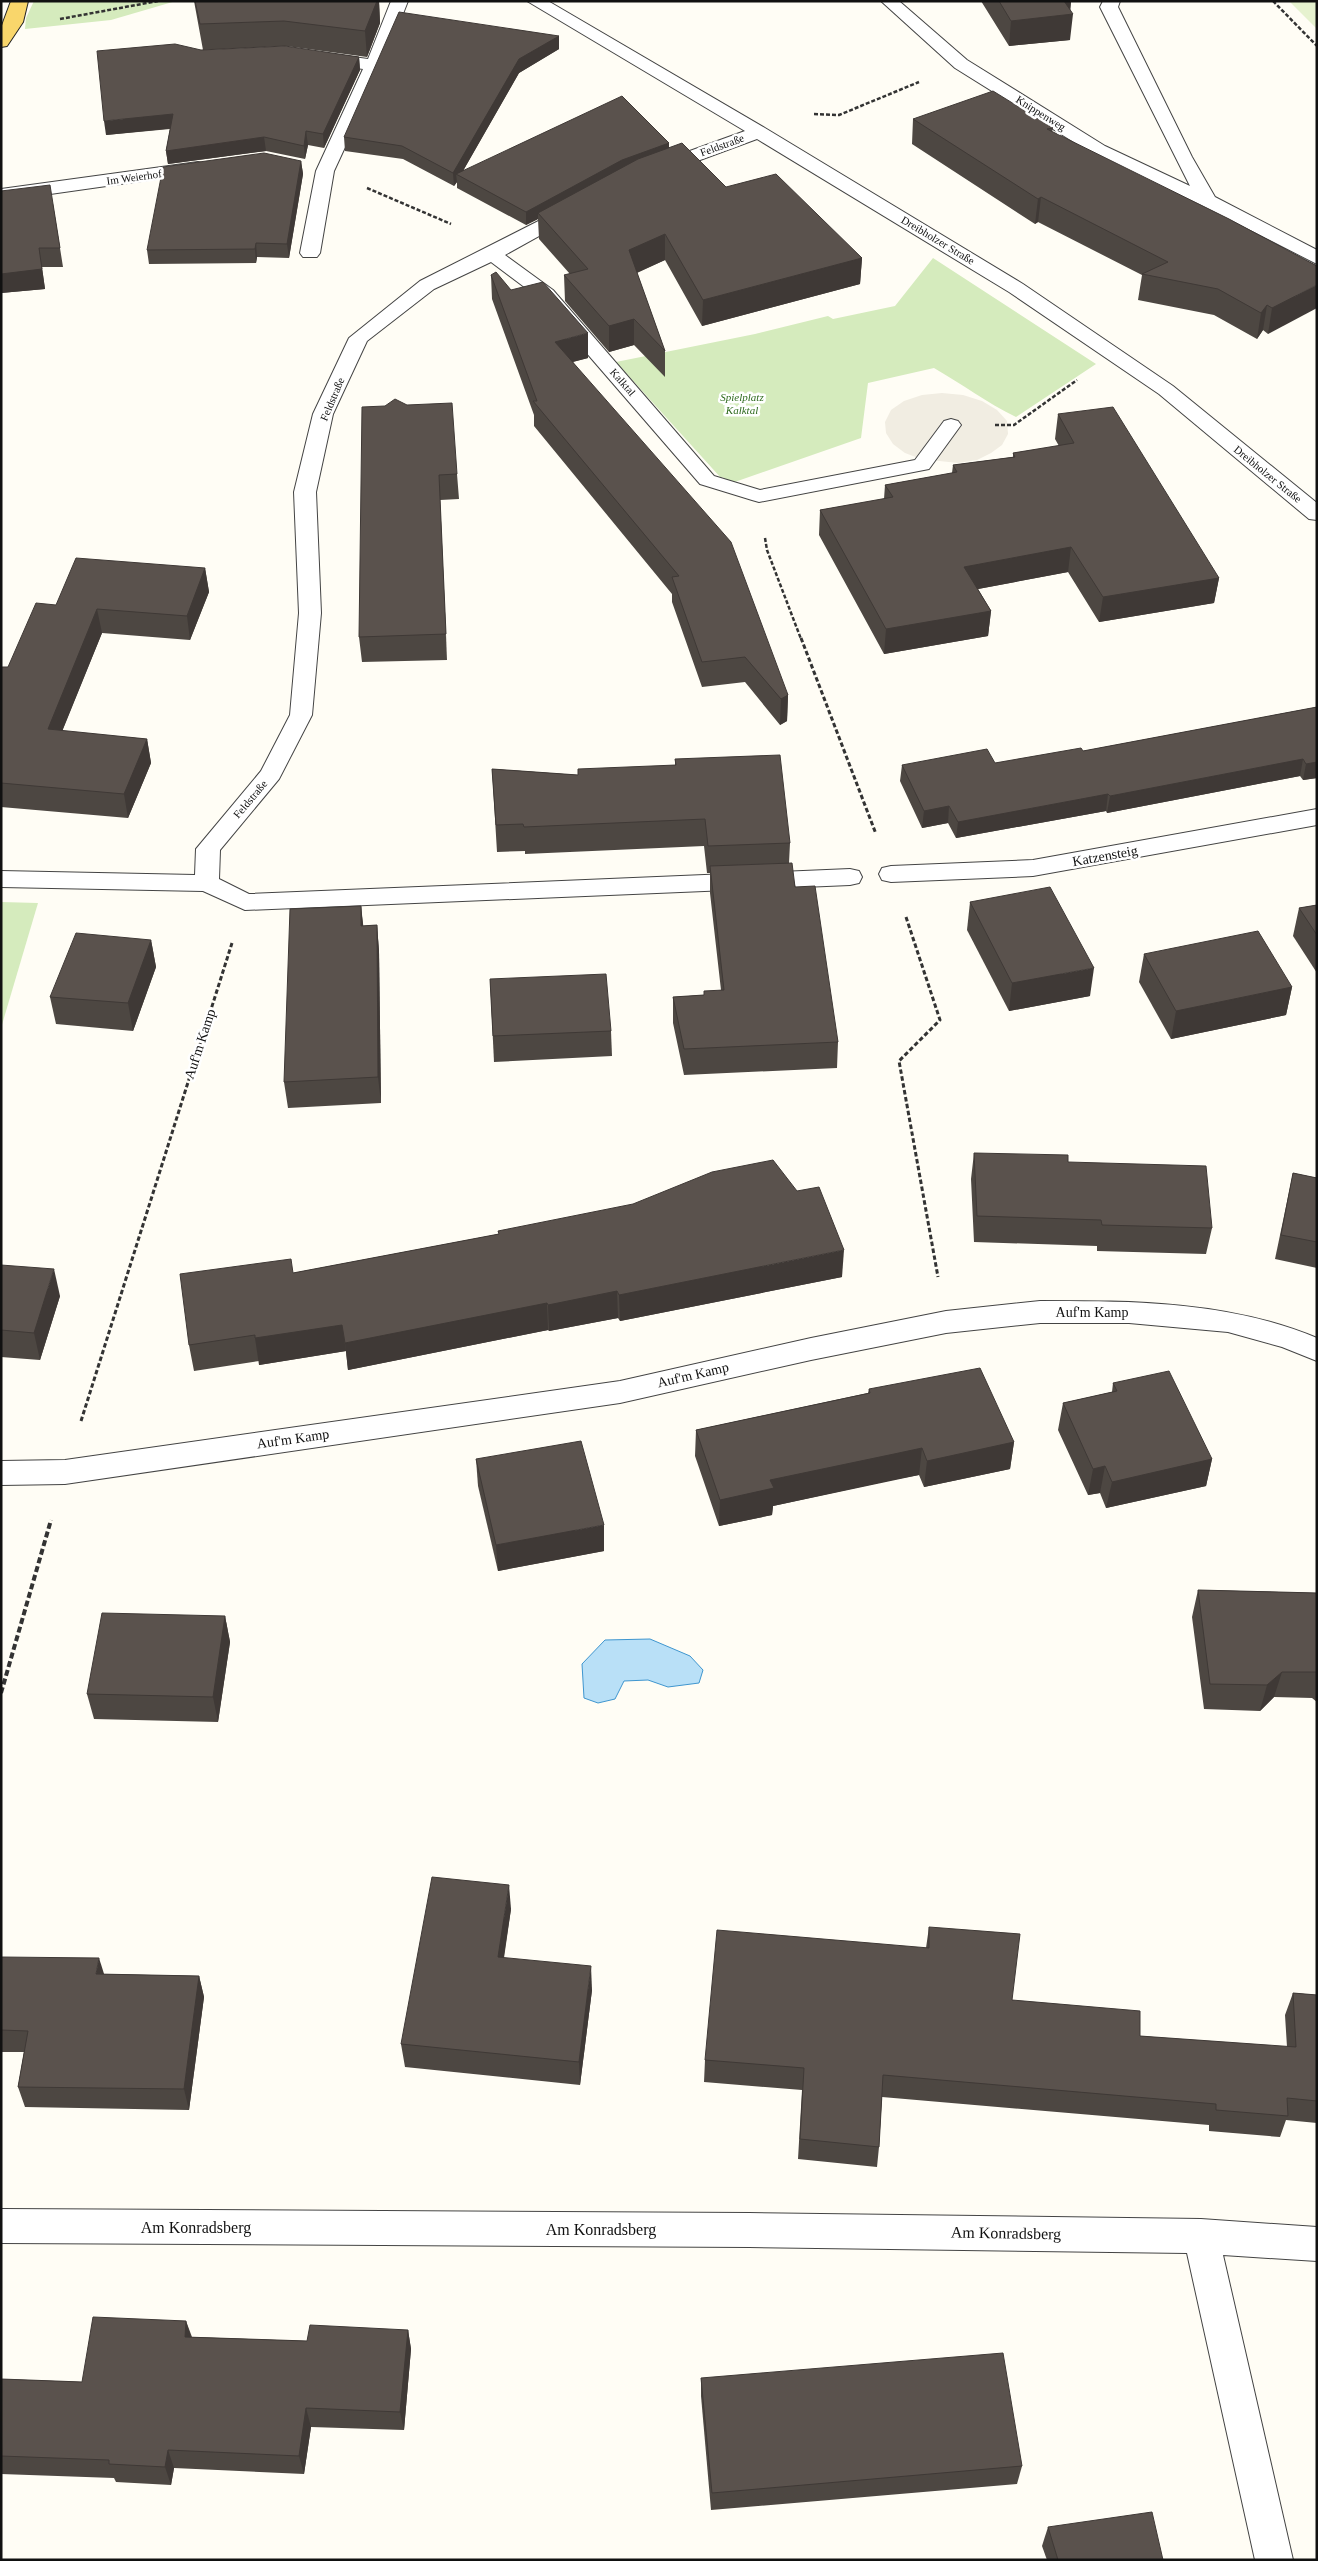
<svg xmlns="http://www.w3.org/2000/svg" width="1318" height="2561" font-family="Georgia,serif">
	<rect width="100%" height="100%" fill="#fffdf5"/>
	<g fill="#d5ebbd">
		<polygon points="34,1 176,1 111,20 25,29 26,18"/>
		<path d="M933,258L1096,364L1016,417C987,403 962,384 934,368L868,383L861,438L729,484L723,477L721,478L616,362L755,334L828,316L833,319L895,306Z"/>
		<polygon points="1,902 38,903 1,1028"/>
	</g>
	<polygon fill="#e6f2cf" points="1289,1 1317,1 1317,29"/>
	<polygon fill="#f1ede2" points="942,393 963,395 982,401 997,410 1007,421 1008,434 1002,445 991,453 977,460 958,463 921,459 905,453 893,444 886,433 885,422 891,410 904,401 922,395"/>
	<polygon fill="#b9e0f7" stroke="#3f96cf" points="650,1639 690,1656 703,1670 699,1683 668,1687 648,1680 624,1681 615,1699 598,1703 584,1698 582,1664 605,1640"/>
	<g fill="none" stroke-linecap="round" stroke-linejoin="round">
		<g stroke="#444" stroke-width="2">
			<g id="minor">
				<polygon points="391,1 408,1 383,65 334,171 320,253 317,257 303,257 300,253 316,171 363,69 323,63 317,62 314,58 317,54 323,53 368,59"/>
				<polygon points="527,1 548,1 765,128 1023,284 1173,386 1317,503 1317,520 1309,519 1159,394 1009,292 757,139 665,173 651,173 649,169 651,165 745,131"/>
				<polygon points="881,1 899,1 967,60 1105,146 1190,186 1100,7 1103,1 1120,1 1118,7 1192,157 1215,197 1317,250 1317,264 1201,205 1093,154 955,68"/>
				<polygon points="198,162 205,164 207,168 205,172 1,201 1,189"/>
				<polygon points="570,205 577,207 579,211 577,215 505,255 553,290 714,476 760,490 915,460 944,421 951,419 958,421 961,425 929,469 759,502 752,500 700,484 539,298 491,262 434,289 367,341 333,414 316,492 321,613 312,715 279,779 220,850 219,879 249,894 850,869 859,871 862,877 859,883 850,885 245,910 203,891 1,887 1,871 195,875 196,849 261,771 290,715 299,613 294,492 313,414 349,338 420,281"/>
				<polygon points="1317,809 1317,825 1033,876 891,882 882,880 879,874 882,868 891,866 1033,860"/>
				<path d="M1040,1301C1134,1301 1229,1301 1317,1338V1361L1282,1347L1228,1332L1129,1323H1040L946,1333L811,1360L620,1403L65,1484L1,1485V1461L65,1460L620,1381L811,1338L946,1311Z"/>
				<polygon points="1,2209 749,2213 1201,2219 1317,2227 1317,2261 1223,2255 1293,2560 1255,2560 1187,2253 749,2247 1,2243"/>
			</g>
		</g>
		<g stroke="#222" stroke-width="2">
			<polygon id="major" points="11,1 28,1 23,22 7,46 1,47 1,28"/>
		</g>
		<g stroke="#333" stroke-width="2.5" stroke-dasharray="4 2" stroke-linecap="butt">
			<polyline points="1273,1 1317,46"/>
			<polyline points="60,19 158,1"/>
			<polyline points="814,114 839,115 919,82"/>
			<polyline points="367,188 451,224"/>
			<polyline points="995,425 1014,425 1077,380"/>
			<polyline points="765,538 767,550 801,639"/>
		</g>
		<g stroke="#333" stroke-width="3" stroke-dasharray="4.5 2.5" stroke-linecap="butt">
			<polyline points="801,638 876,834"/>
			<polyline points="906,917 940,1020 899,1061 938,1277"/>
			<polyline points="81,1421 232,943"/>
		</g>
		<polyline stroke="#333" stroke-width="4" stroke-dasharray="6 3" stroke-linecap="butt" points="1,1693 51,1520"/>
		<use href="#minor" fill="#fff" fill-rule="evenodd"/>
		<use href="#major" fill="#f9d66b" fill-rule="evenodd"/>
	</g>
	<g fill="#4d4742">
		<polygon points="194,1 379,1 380,23 367,57 286,46 203,50"/>
		<polygon points="981,1 1071,1 1070,10 1070,40 1009,46"/>
		<polygon points="559,36 559,49 519,73 463,171 669,143 669,148 726,187 862,258 860,284 702,326 665,260 637,273 665,351 665,377 634,345 609,352 565,301 564,275 570,274 539,239 538,219 526,225 457,188 457,182 454,186 403,159 345,151 344,137"/>
		<polygon points="201,50 359,57 360,70 324,148 308,145 305,159 266,151 168,164 166,151 170,129 106,135"/>
		<polygon points="913,119 1053,128 1052,132 1317,266 1268,334 1263,330 1257,339 1214,315 1138,300 1142,275 1038,222 1035,224 912,144"/>
		<polygon points="301,161 303,174 289,258 257,257 256,263 149,264 147,250"/>
		<polygon points="53,204 63,267 42,267 45,289 1,293"/>
		<polygon points="491,275 511,290 588,358 573,362 788,695 787,721 780,725 745,682 702,687 672,602 672,594 534,426 534,415 492,299"/>
		<polygon points="385,406 457,474 459,499 440,500 447,660 362,662 359,637"/>
		<polygon points="1058,414 1219,578 1214,603 1099,622 1068,572 978,589 991,611 988,636 884,654 819,535 820,510 884,499 885,485 952,473 953,465 1013,457 1013,453 1059,446 1055,439"/>
		<polygon points="205,568 209,592 190,640 102,633 62,731 147,739 151,763 128,818 1,807 1,667 8,667 56,605"/>
		<polygon points="1317,707 1317,778 1303,780 1300,776 1107,813 1106,811 956,838 948,823 922,828 900,781 902,765 995,763 1083,751"/>
		<polygon points="675,759 790,843 789,863 838,1042 837,1068 684,1075 673,1023 673,997 704,995 721,990 710,893 710,873 707,873 704,846 525,854 525,851 497,852 492,769 578,775 675,765"/>
		<polygon points="970,902 1090,996 1009,1011 967,930"/>
		<polygon points="1317,905 1317,973 1293,936 1299,908"/>
		<polygon points="361,906 363,926 377,925 379,951 381,1103 288,1108 284,1082"/>
		<polygon points="151,940 156,967 133,1031 56,1024 50,997"/>
		<polygon points="1144,954 1292,987 1286,1015 1171,1039 1139,982"/>
		<polygon points="490,979 611,1031 612,1056 494,1062"/>
		<polygon points="974,1153 1068,1162 1212,1228 1206,1254 1097,1251 1097,1246 974,1242 971,1179"/>
		<polygon points="1293,1173 1317,1178 1317,1268 1275,1259"/>
		<polygon points="498,1231 842,1277 620,1321 618,1318 549,1331 548,1330 348,1370 346,1351 259,1365 259,1361 194,1371 189,1345 293,1273 499,1234"/>
		<polygon points="1,1265 60,1296 40,1360 1,1357"/>
		<polygon points="1113,1383 1212,1459 1206,1486 1106,1508 1100,1493 1088,1495 1058,1430 1063,1403 1112,1392"/>
		<polygon points="869,1389 1014,1442 1010,1469 924,1487 919,1475 892,1480 773,1506 772,1515 719,1526 695,1456 696,1430 868,1393"/>
		<polygon points="476,1459 604,1551 498,1571 478,1486"/>
		<polygon points="1198,1590 1317,1593 1317,1702 1312,1698 1274,1697 1260,1711 1204,1709 1192,1617"/>
		<polygon points="225,1616 230,1642 218,1722 94,1719 87,1694"/>
		<polygon points="511,1909 504,1958 592,1990 580,2085 405,2067 401,2044"/>
		<polygon points="929,1927 1012,2000 1140,2036 1287,2047 1285,2015 1293,1993 1317,1995 1317,2123 1286,2120 1280,2137 1209,2131 1209,2125 882,2097 879,2147 877,2167 798,2159 802,2090 704,2082 705,2060 926,1948"/>
		<polygon points="1,1957 104,1974 199,1976 204,1997 189,2110 25,2107 18,2087 24,2052 1,2052"/>
		<polygon points="186,2321 192,2337 307,2341 408,2330 411,2349 404,2430 311,2427 304,2474 174,2468 171,2485 116,2482 114,2478 1,2474 1,2379 82,2382"/>
		<polygon points="701,2378 1022,2466 1017,2484 711,2510 701,2396"/>
		<polygon points="1048,2527 1163,2560 1047,2560 1042,2546"/>
	</g>
	<g fill="#3f3936">
		<polygon points="373,1 379,1 380,23 367,57 365,31"/>
		<polygon points="1063,1 1071,1 1070,14 1073,14 1070,40 1009,46 1011,21"/>
		<polygon points="559,36 559,49 519,73 460,176 456,174 457,182 454,186 453,173 519,59"/>
		<polygon points="359,57 360,70 324,148 323,134"/>
		<polygon points="173,114 175,128 106,135 104,121"/>
		<polygon points="306,131 308,145 305,159 304,146"/>
		<polygon points="264,137 266,151 168,164 166,151"/>
		<polygon points="669,143 669,156 538,213 538,219 526,225 526,212 622,160"/>
		<polygon points="301,161 303,174 289,258 287,244"/>
		<polygon points="1041,197 1038,222 1035,224 1038,199"/>
		<polygon points="665,234 665,260 629,276 629,250"/>
		<polygon points="256,243 257,257 256,263 255,249"/>
		<polygon points="39,248 45,289 1,293 1,274"/>
		<polygon points="862,258 860,284 702,326 703,300"/>
		<polygon points="1317,285 1317,308 1268,334 1272,308"/>
		<polygon points="1267,305 1263,330 1257,339 1261,313"/>
		<polygon points="634,319 634,345 609,352 609,326"/>
		<polygon points="588,333 588,358 556,366 555,342"/>
		<polygon points="439,475 440,500 447,660 446,634"/>
		<polygon points="1071,547 1068,572 962,592 964,567"/>
		<polygon points="205,568 209,592 190,640 187,616"/>
		<polygon points="1219,578 1214,603 1099,622 1103,597"/>
		<polygon points="97,609 102,633 53,754 48,729"/>
		<polygon points="991,611 988,636 884,654 886,629"/>
		<polygon points="788,695 787,721 780,725 781,699"/>
		<polygon points="147,739 151,763 128,818 124,794"/>
		<polygon points="1303,759 1300,776 1107,813 1110,796"/>
		<polygon points="1317,762 1317,778 1303,780 1306,764"/>
		<polygon points="1108,794 1106,811 956,838 958,822"/>
		<polygon points="949,806 948,823 922,828 924,811"/>
		<polygon points="361,906 364,932 361,926"/>
		<polygon points="377,925 379,951 381,1103 378,1077"/>
		<polygon points="151,940 156,967 133,1031 128,1003"/>
		<polygon points="1094,968 1090,996 1009,1011 1012,983"/>
		<polygon points="1292,987 1286,1015 1171,1039 1176,1011"/>
		<polygon points="844,1250 842,1277 620,1321 619,1295"/>
		<polygon points="54,1269 60,1296 40,1360 34,1333"/>
		<polygon points="617,1291 618,1318 549,1331 548,1305"/>
		<polygon points="547,1303 548,1330 348,1370 345,1343"/>
		<polygon points="342,1325 346,1351 259,1365 255,1338"/>
		<polygon points="1014,1442 1010,1469 924,1487 927,1461"/>
		<polygon points="922,1448 919,1475 773,1506 772,1515 719,1526 720,1500 770,1480"/>
		<polygon points="1212,1459 1206,1486 1106,1508 1112,1482"/>
		<polygon points="1105,1466 1100,1493 1088,1495 1093,1469"/>
		<polygon points="604,1525 604,1551 498,1571 496,1545"/>
		<polygon points="225,1616 230,1642 218,1722 213,1697"/>
		<polygon points="1282,1672 1274,1697 1260,1711 1267,1685"/>
		<polygon points="509,1885 511,1909 500,1981 498,1957"/>
		<polygon points="99,1958 106,1980 96,1974"/>
		<polygon points="591,1966 592,1990 580,2085 579,2062"/>
		<polygon points="199,1976 204,1997 189,2110 184,2089"/>
		<polygon points="186,2321 192,2340 185,2337"/>
		<polygon points="408,2330 411,2349 404,2430 400,2412"/>
		<polygon points="306,2408 311,2427 304,2474 299,2456"/>
		<polygon points="168,2450 174,2468 171,2485 165,2467"/>
	</g>
	<g fill="#5a524d" stroke="#3f3936">
		<polygon points="195,1 377,1 365,31 284,21 200,24"/>
		<polygon points="999,1 1064,1 1073,14 1011,21"/>
		<polygon points="399,12 559,36 519,59 453,173 402,146 344,137"/>
		<polygon points="175,44 201,50 285,46 359,57 323,134 306,131 304,146 264,137 166,151 173,114 104,121 97,51"/>
		<polygon points="993,91 1053,128 1047,129 1229,219 1317,266 1317,285 1272,308 1267,305 1261,313 1218,289 1142,274 1168,262 1041,197 1038,199 913,119"/>
		<polygon points="622,96 669,143 622,160 526,212 456,174"/>
		<polygon points="682,143 726,187 776,174 862,258 703,300 665,234 629,250 665,351 634,319 609,326 564,275 588,269 538,213 638,159"/>
		<polygon points="264,153 301,161 287,244 256,243 255,249 147,250 163,167"/>
		<polygon points="50,185 60,248 39,248 42,269 1,274 1,191"/>
		<polygon points="496,272 511,290 543,282 588,333 555,342 731,542 788,695 781,699 745,657 702,662 672,577 679,576 533,401 537,401 491,275"/>
		<polygon points="395,399 407,405 452,403 457,474 439,475 446,634 359,637 362,407 385,406"/>
		<polygon points="1113,407 1219,578 1103,597 1071,547 964,567 991,611 886,629 820,510 893,497 885,485 957,472 953,465 1015,457 1013,453 1074,443 1058,414"/>
		<polygon points="76,558 205,568 187,616 97,609 48,729 147,739 124,794 1,783 1,667 8,667 36,603 56,605"/>
		<polygon points="1317,707 1317,762 1306,764 1303,759 1110,796 1108,794 958,822 949,806 924,811 902,765 987,749 995,763 1081,748 1083,751"/>
		<polygon points="780,755 790,843 708,846 705,819 524,827 523,824 496,825 492,769 578,775 578,769 676,765 675,759"/>
		<polygon points="792,863 795,887 815,886 838,1042 684,1049 673,997 704,995 704,991 724,990 710,866"/>
		<polygon points="1050,887 1094,968 1012,983 970,902"/>
		<polygon points="1317,905 1317,935 1299,908"/>
		<polygon points="361,906 361,926 377,925 378,1077 284,1082 290,909"/>
		<polygon points="1258,931 1292,987 1176,1011 1144,954"/>
		<polygon points="76,933 151,940 128,1003 50,997"/>
		<polygon points="606,974 611,1031 493,1036 490,979"/>
		<polygon points="974,1153 1068,1155 1068,1162 1206,1166 1212,1228 1102,1225 1101,1220 977,1216"/>
		<polygon points="773,1160 797,1191 819,1187 844,1250 619,1295 617,1291 548,1305 547,1303 345,1343 342,1325 255,1338 255,1335 189,1345 180,1274 291,1259 293,1273 499,1234 498,1231 633,1204 712,1172"/>
		<polygon points="1293,1173 1317,1178 1317,1242 1281,1235"/>
		<polygon points="1,1265 54,1269 34,1333 1,1330"/>
		<polygon points="980,1368 1014,1442 927,1461 922,1448 894,1454 770,1480 774,1488 720,1500 696,1430 870,1393 869,1389"/>
		<polygon points="1169,1371 1212,1459 1112,1482 1105,1466 1093,1469 1063,1403 1117,1391 1113,1383"/>
		<polygon points="581,1441 604,1525 496,1545 476,1459"/>
		<polygon points="1198,1590 1317,1593 1317,1672 1282,1672 1267,1685 1210,1684"/>
		<polygon points="102,1613 225,1616 213,1697 87,1694"/>
		<polygon points="432,1877 509,1885 498,1957 591,1966 579,2062 401,2044"/>
		<polygon points="929,1927 1020,1934 1012,2000 1140,2011 1140,2036 1296,2047 1293,1993 1317,1995 1317,2101 1287,2098 1288,2116 1216,2110 1216,2104 883,2075 879,2147 800,2139 804,2068 705,2060 717,1930 929,1948"/>
		<polygon points="1,1957 99,1958 96,1974 199,1976 184,2089 18,2087 28,2031 1,2030"/>
		<polygon points="93,2317 186,2321 185,2337 307,2341 310,2325 408,2330 400,2412 306,2408 299,2456 168,2450 165,2467 109,2464 109,2460 1,2456 1,2379 82,2382"/>
		<polygon points="1003,2353 1022,2466 712,2493 701,2378"/>
		<polygon points="1152,2512 1163,2560 1058,2560 1048,2527"/>
	</g>
	<g text-anchor="middle" dominant-baseline="central" stroke-width="5" stroke-linejoin="round" paint-order="stroke">
		<g font-size="11" fill="#111" stroke="#fff">
			<text transform="translate(1041 113) rotate(32)">Knippenweg</text>
			<text transform="translate(722 145) rotate(-20)">Feldstraße</text>
			<text transform="translate(134 177) rotate(-8)">Im Weierhof</text>
			<text transform="translate(938 240) rotate(31)">Dreibholzer Straße</text>
			<text transform="translate(623 382) rotate(49)">Kalktal</text>
			<text transform="translate(332 399) rotate(-67)">Feldstraße</text>
			<text transform="translate(1268 474) rotate(39)">Dreibholzer Straße</text>
			<text transform="translate(250 799) rotate(-50)">Feldstraße</text>
		</g>
		<g font-size="11" font-style="italic" fill="#2f6b1f" stroke="#fff">
			<text x="742" y="397">Spielplatz<tspan x="742" dy="13">Kalktal</tspan></text>
		</g>
		<g font-size="14" fill="#111" stroke="#fff">
			<text transform="translate(1105 856) rotate(-10)">Katzensteig</text>
			<text transform="translate(200 1044) rotate(-72)">Auf'm Kamp</text>
			<text x="1092" y="1312">Auf'm Kamp</text>
			<text transform="translate(693 1375) rotate(-13)">Auf'm Kamp</text>
			<text transform="translate(293 1439) rotate(-8)">Auf'm Kamp</text>
		</g>
		<g font-size="16" fill="#111" stroke="#fff">
			<text x="196" y="2227">Am Konradsberg</text>
			<text x="601" y="2229">Am Konradsberg</text>
			<text transform="translate(1006 2233) rotate(1)">Am Konradsberg</text>
		</g>
	</g>
	<rect width="1318" height="2561" fill="none" stroke="#111111" stroke-width="5"/>
</svg>
